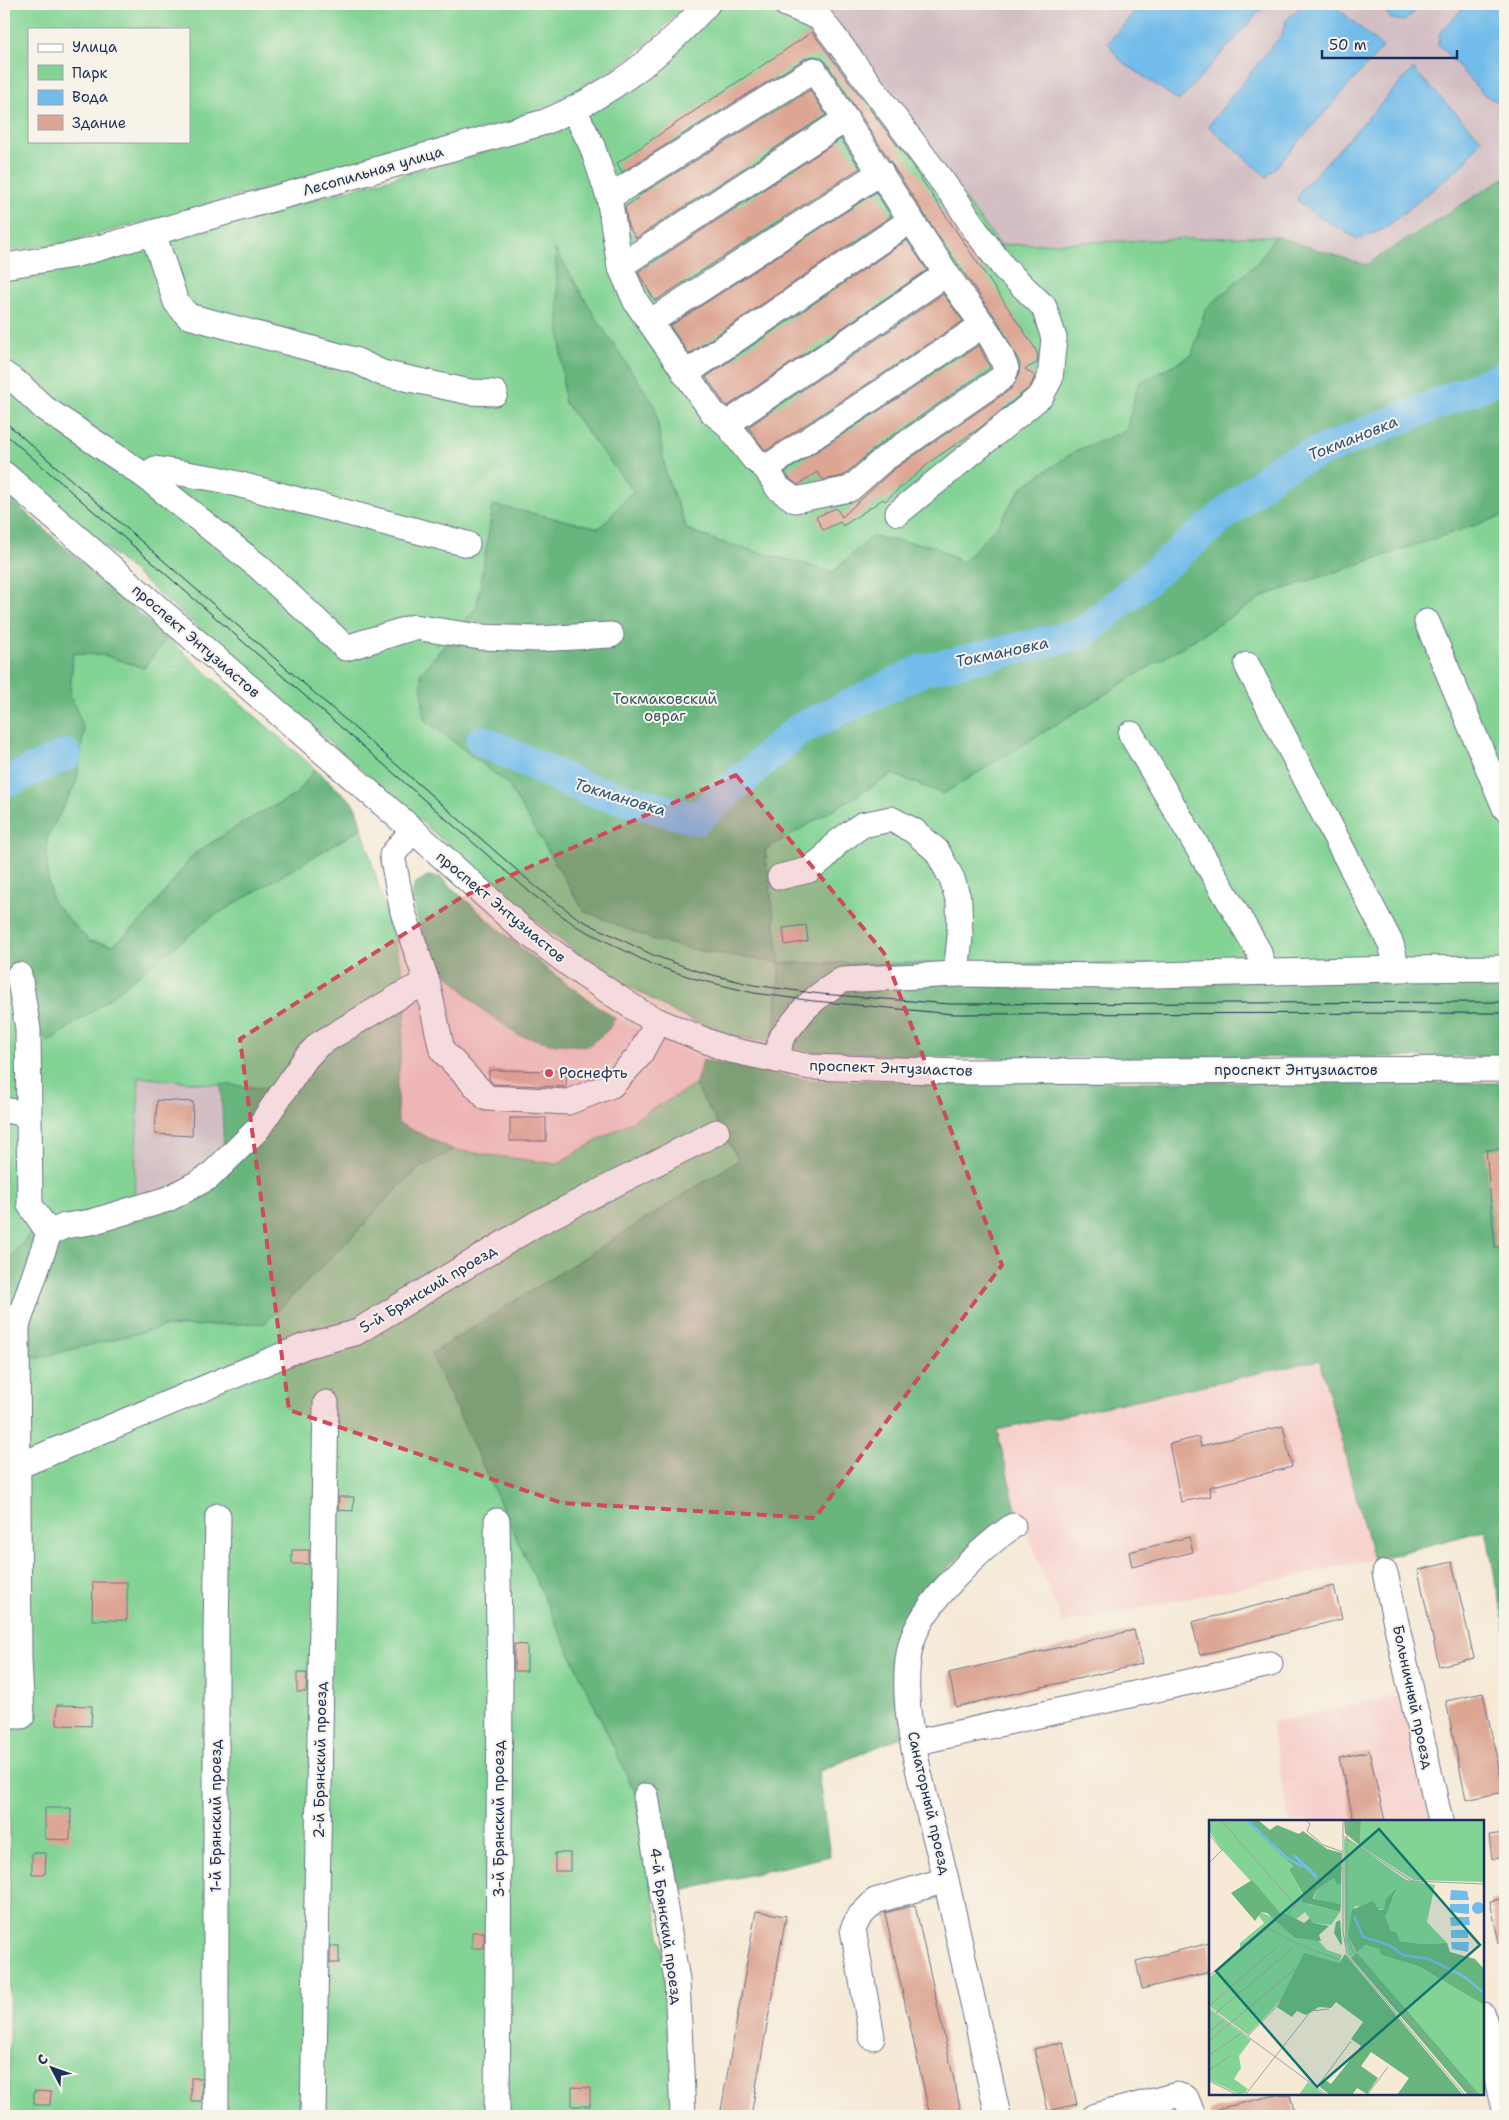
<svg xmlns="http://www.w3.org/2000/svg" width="1509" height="2120" font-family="'Shantell Sans',sans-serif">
	<rect width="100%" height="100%" fill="#f7f3e8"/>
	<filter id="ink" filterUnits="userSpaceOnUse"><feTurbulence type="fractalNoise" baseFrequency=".02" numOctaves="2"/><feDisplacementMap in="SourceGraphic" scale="10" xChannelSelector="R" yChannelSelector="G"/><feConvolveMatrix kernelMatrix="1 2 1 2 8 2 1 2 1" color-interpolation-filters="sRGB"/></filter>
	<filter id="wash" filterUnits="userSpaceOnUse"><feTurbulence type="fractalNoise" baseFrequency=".0096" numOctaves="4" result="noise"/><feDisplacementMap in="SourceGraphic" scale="20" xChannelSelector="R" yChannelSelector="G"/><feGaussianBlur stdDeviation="1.12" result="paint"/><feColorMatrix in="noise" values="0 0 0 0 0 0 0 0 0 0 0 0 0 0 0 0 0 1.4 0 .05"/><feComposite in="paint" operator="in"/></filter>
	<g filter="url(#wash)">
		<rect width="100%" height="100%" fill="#f6e9d6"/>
		<g fill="#f7d0cd">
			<polygon points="448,974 480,1008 608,1030 615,1018 703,1060 695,1085 556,1164 454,1150 398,1123 397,1087 407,1000"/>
			<polygon points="1320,1360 1373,1560 1063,1624 1027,1532 1016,1510 997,1430"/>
			<polygon points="1403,1694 1431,1821 1289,1821 1271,1723"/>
		</g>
		<g fill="#d2bec3">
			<polygon points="815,4 1505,4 1505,177 1366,265 1275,236 1000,245"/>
			<polygon points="139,1077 221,1084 224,1151 170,1192 134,1199"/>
		</g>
		<g fill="#82d394" stroke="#4e8179" fill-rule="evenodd">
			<path d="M4,4H686C674,16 662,31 649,42C607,76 561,101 513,121L66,243L4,252ZM29,29H189V141H29Z"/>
			<polygon points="722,4 815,4 1000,245 1275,236 1259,261 1205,310 1192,355 1138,384 1126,431 1077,450 1022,487 998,525 962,563 934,546 872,537 833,572 720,542 687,529 666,475 655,406 596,318 556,251 564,402 633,491 600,528 493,505 477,607 421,673 424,719 507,783 584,911 780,963 765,850 893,774 943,794 1266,595 1505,515 1505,964 780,963 773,1044 730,1035 677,1014 591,964 531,917 4,459 4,276 76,266 527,140 687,40"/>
			<polygon points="167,638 315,769 296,795 249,819 194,854 144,919 113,945 89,941 52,901 47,873 47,838 76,783 84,730 70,693 73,653 107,656 144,668"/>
			<polygon points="362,828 404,977 393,994 272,1090 139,1077 134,1199 37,1225 4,1266 4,985 48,1042 97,1008 212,917"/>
			<polygon points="695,1085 739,1160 431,1354 635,1793 669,1986 676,2116 9,2116 10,1816 4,1803 4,1343 37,1358 163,1327 265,1323 361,1228 389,1196 421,1167 454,1150 556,1164"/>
		</g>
		<g fill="#69b57e" stroke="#42726e">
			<polygon points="1505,177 1505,515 1266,595 943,794 893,774 765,850 780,963 1505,964 1505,1057 960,1058 812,1052 773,1044 780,963 695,950 654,940 584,911 507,783 424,719 421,673 477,607 493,505 600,528 633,491 564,402 555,249 596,318 655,406 666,475 687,529 720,542 833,572 871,537 934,546 962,563 998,525 1022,487 1077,450 1126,431 1138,384 1192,355 1205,310 1259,261 1275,236 1366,265"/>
			<polygon points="4,493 167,638 144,668 107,656 73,653 70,693 84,730 76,783 47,838 47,873 52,901 89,941 114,945 144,919 194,854 249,819 296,795 315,769 351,801 356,808 362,828 212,917 97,1008 48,1042 4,985"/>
			<path d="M427,876L440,877C496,928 552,976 615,1018L608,1030L588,1046L555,1044L518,1035L480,1008L430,956L411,900L414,884Z"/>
			<polygon points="407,1000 397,1087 398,1123 454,1150 421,1167 389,1196 361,1228 265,1323 163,1327 37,1358 4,1343 4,1266 37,1225 170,1192 224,1151 221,1084 272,1089 303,1042 328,1028"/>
			<polygon points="703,1060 811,1080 1505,1083 1505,1631 1486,1530 1373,1560 1320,1360 997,1430 1016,1510 991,1528 928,1588 903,1639 901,1737 818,1772 830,1856 656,1897 635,1793 431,1354 739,1160 695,1085"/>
			<polygon points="1505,2014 1505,2087 1491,2017"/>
		</g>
		<g fill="#71bcea" stroke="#4676a4">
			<polygon points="1141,4 1266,4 1179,101 1120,60 1108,43"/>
			<polygon points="1304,4 1332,4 1383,47 1267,177 1208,126 1282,34 1286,20"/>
			<polygon points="1381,4 1422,4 1405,21 1391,19"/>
			<polygon points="1467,4 1505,4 1505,103 1501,104 1483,94 1438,44 1440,33"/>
			<polygon points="1413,69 1481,139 1464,164 1384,229 1358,239 1317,216 1297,200 1301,190"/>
		</g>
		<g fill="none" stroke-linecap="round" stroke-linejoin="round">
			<g stroke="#71bcea" stroke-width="32">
				<polyline points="482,741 586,789 697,819 798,730 923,670 1082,634 1280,468 1505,376"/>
				<polyline points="4,783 66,755"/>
			</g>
		</g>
		<g id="blocks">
			<g fill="#dda593">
				<polygon points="812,32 909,161 1035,348 1038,356 1037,363 1025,369 1035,376 1030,387 977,430 934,459 885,501 883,499 843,526 840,522 823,530 816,517 836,508 842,517 893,470 1011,389 1019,374 1020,364 999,323 941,240 826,62 820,57 813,56 806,58 622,172 617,163"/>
				<polygon points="810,90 826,115 636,238 628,226 625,207 639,197 638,196"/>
				<polygon points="841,139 860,168 655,301 638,272"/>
				<polygon points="876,192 891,216 689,354 670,326"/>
				<polygon points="907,240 927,270 728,406 724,403 706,377"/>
				<polygon points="943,294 963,321 767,450 764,449 748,427"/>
				<polygon points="979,345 990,368 876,447 843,476 823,480 817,472 798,485 789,478 785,472"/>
				<polygon points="806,925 808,941 785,945 783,928"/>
				<polygon points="489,1070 567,1071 566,1087 494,1084 489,1079"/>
				<polygon points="157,1100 193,1102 192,1136 155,1134"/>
				<rect x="510" y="1118" width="36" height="23"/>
				<polygon points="1505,1148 1505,1247 1495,1247 1486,1150"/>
				<polygon points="1283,1426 1292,1467 1209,1487 1211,1496 1181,1502 1169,1444 1199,1437 1201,1446"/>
				<polygon points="339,1497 354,1497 353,1511 338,1510"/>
				<polygon points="1189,1537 1193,1552 1132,1567 1129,1552"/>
				<rect x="292" y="1550" width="17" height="14"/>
				<polygon points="1452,1562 1474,1658 1439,1666 1418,1570"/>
				<polygon points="93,1582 127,1582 127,1620 92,1620"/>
				<polygon points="1334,1586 1342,1619 1200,1655 1192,1622"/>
				<polygon points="1134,1630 1142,1664 956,1707 949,1673"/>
				<polygon points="514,1644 527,1645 527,1671 514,1671"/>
				<polygon points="297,1673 307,1673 306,1692 297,1692"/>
				<polygon points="1483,1693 1504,1792 1466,1800 1446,1701"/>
				<polygon points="57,1705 92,1706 91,1726 57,1725"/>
				<polygon points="1369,1751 1385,1821 1354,1821 1339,1758"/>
				<polygon points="45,1808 71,1808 70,1840 45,1839"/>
				<polygon points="1505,1833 1505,1857 1492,1859 1489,1835"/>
				<polygon points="32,1853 46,1853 45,1874 32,1874"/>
				<rect x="555" y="1853" width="15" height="18"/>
				<polygon points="1505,1898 1505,1942 1499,1943 1490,1901"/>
				<polygon points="915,1905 962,2116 930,2116 885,1913"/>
				<polygon points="756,1911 786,1916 751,2116 720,2116"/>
				<rect x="472" y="1932" width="12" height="16"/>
				<polygon points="1210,1943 1210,1972 1142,1989 1136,1961"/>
				<rect x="330" y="1946" width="9" height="17"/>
				<polygon points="1063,2042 1077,2104 1048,2111 1034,2049"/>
				<rect x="191" y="2078" width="11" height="23"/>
				<polygon points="572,2087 590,2088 590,2106 572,2106"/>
				<polygon points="34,2091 51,2092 50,2105 34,2105"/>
				<polygon points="1280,2094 1290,2094 1295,2116 1210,2116 1209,2111"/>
			</g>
		</g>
	</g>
	<g filter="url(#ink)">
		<use href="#blocks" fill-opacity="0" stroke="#687088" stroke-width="1"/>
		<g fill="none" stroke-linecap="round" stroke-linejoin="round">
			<g stroke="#687088" stroke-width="27">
				<g id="minor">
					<polyline points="786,4 820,18 957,201 976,231 1004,268 1044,307 1054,338 1050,379 1041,396 898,513"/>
					<path d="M574,110L592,146L609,197L620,266L636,302L713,413L727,424L754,459L766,468L778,488L795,500L850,489L884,459L1003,377L1006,369C994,333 966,304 946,273C901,206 858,138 814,70L609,197"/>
					<polyline points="153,233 176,302 188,316 355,360 382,373 470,392 495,393"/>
					<path d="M4,266L74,255L545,122C612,94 658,58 707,4"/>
					<polyline points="620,266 846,119"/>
					<polyline points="650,322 881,172"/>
					<polyline points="4,374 20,385 44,408 145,476 259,567 346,648 414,627 480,637 537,639 611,635"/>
					<polyline points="685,374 911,220"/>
					<polyline points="727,424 946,274"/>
					<polyline points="766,468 983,325"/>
					<polyline points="4,474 413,830 520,927 581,973 640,1012 658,1021 726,1049 810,1067 960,1072 1505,1069"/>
					<polyline points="145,476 155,469 218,479 467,544"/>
					<polyline points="1427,622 1505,808"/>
					<polyline points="1247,665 1391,944 1397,969"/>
					<polyline points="1131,734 1258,950 1265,972"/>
					<polyline points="413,830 392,855 403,912 427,982 442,1050 487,1098 568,1102 612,1085 639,1056 658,1021"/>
					<polyline points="780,877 809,870 824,858 838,842 862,825 891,819 914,831 937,851 952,879 959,902 960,937 956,974 1113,976 1397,969 1505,968"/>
					<polyline points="19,975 28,1029 30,1205 49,1233"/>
					<polyline points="777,1060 781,1038 805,1008 821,994 842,980 956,974"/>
					<polyline points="4,1110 28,1114"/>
					<polyline points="18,1466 305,1346 355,1333 536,1224 717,1132"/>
					<polyline points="497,1521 500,1684 497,2116"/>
					<polyline points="1385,1573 1440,1821"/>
					<polyline points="4,1716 22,1716 19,1660 17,1326 49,1233 65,1226 91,1222 168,1199 209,1177 257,1130 306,1058 319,1044 403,994 427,982"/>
					<polyline points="913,1743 1270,1664"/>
					<polyline points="646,1796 677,1980 683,2116"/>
					<polyline points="1483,2015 1505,2115"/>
					<polyline points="872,2037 853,1929 859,1917 875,1901 946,1880"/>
					<polyline points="216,2116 216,1632 218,1516"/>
					<polyline points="313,2116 326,1403"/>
					<path d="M998,2116C981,2038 964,1959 946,1880C931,1814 894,1710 911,1644C922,1604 980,1549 1013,1526"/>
					<polyline points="1095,2116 1177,2095 1186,2098 1193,2116"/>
				</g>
			</g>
			<use href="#minor" stroke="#fff" stroke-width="25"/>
			<g stroke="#1b2f5e" stroke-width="1">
				<polyline points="4,421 535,886 579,919 653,955 697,971 753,985 821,994 950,1004 1505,1002"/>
				<polyline points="4,433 532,894 576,926 651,964 696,979 754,993 814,1001 953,1014 1505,1013"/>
			</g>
		</g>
	</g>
	<path fill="#d1495b" fill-opacity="0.2" stroke="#d1495b" stroke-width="4" stroke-dasharray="10 6" stroke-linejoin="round" d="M736,775L884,953L1002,1265L815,1518L562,1503L289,1410L240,1039L462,897Z"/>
	<circle fill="#d1495b" stroke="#f7f3e8" stroke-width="2" cx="549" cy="1073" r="5"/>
	<g text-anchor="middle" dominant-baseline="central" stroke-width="4" stroke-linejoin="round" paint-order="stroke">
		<g font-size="15" fill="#1b2f5e" stroke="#f7f3e8">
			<text transform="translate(373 171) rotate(-16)">Лесопильная улица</text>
			<text transform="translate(196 641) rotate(41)">проспект Энтузиастов</text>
			<text transform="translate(501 907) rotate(40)">проспект Энтузиастов</text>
			<text transform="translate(891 1068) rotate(2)">проспект Энтузиастов</text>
			<text x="1296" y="1070">проспект Энтузиастов</text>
			<text transform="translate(428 1289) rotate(-31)">5-й Брянский проезд</text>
			<text transform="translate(1413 1697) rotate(78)">Больничный проезд</text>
			<text transform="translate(320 1760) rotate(-89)">2-й Брянский проезд</text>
			<text transform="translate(929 1803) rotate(77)">Санаторный проезд</text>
			<text transform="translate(216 1816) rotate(-90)">1-й Брянский проезд</text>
			<text transform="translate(499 1819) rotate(-90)">3-й Брянский проезд</text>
			<text transform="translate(666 1926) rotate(82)">4-й Брянский проезд</text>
		</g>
		<g font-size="15" fill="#35586c" stroke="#f7f3e8">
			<text x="665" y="699">Токмаковский<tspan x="665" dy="17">овраг</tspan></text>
		</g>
		<g font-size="15" fill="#1b2f5e" stroke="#f7f3e8" text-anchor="start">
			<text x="559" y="1073">Роснефть</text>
		</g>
		<g font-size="16" font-style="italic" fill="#305281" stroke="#f7f3e8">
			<text transform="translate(1353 438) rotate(-22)">Токмановка</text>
			<text transform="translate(1002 652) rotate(-12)">Токмановка</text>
			<text transform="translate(620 797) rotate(17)">Токмановка</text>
		</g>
	</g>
	<g transform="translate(1209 1820)">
		<rect width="275" height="275" fill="#f6e9d6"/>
		<path d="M2,0H36L57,18L84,46L80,50L99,84L131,92L122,105L104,103L96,92L87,99L72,94L14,31L0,11ZM152,0H275V62L205,60L151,26ZM138,18L197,60L226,65L218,102L238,123L213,124L191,121L182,111L175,97L188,70L175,90L146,86L139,115L148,133L156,125L170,129L172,135L209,146L275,185V275L270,274L148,134L142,138L139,134L136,119L135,19ZM125,58L128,64H132V84L105,81L106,71ZM52,92L67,99L86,118L108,119L118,130L133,135L130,143L74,178L39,215L0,186V158L31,131V123L55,103L49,95ZM0,189L42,220L30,236L32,248L25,259L39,269L36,273L30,274L0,260ZM99,262L116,275H90Z" fill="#82d394"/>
		<path d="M36,0H49L61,10L68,5L90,14L94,11L118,29L133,33L132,64L128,65L125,58L106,71L104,79L132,84L131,92L93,82L94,74L80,50L84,46ZM135,0H152L151,26L136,13ZM43,60L72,94H78L95,103L101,98L104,103L120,106L110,115L112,121L86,118L58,93L52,92L46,101L22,73ZM188,68L176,97L182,111L187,112L191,121L213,124L238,123L241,132L266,139L275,149V185L209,146L172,135L170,129L156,125L148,133L271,275H259L142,138L148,133L139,115L143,90L164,81L170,90H175L177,79ZM131,100L133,124L132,125L125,113L127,102ZM95,133L130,143L136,134L254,275H188L200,258L162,232L152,246L169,258L158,274L148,268L143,275H121L111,267L115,259L122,264L152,226L142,219L154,202L127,182L122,188L110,187L97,195L88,191L83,197L68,187Z" fill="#69b57e"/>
		<path d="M82,34L88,36L108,55L109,61ZM242,70L258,71L260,80H241ZM263 88a6 6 0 1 1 12 0a6 6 0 1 1-12 0ZM241,84H260V94L241,92ZM241,97H260L261,105L242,106ZM242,110H259V118H242ZM242,122H260L259,132L243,129Z" fill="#71bcea"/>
		<path fill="none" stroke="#71bcea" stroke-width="2.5" d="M38,0L78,38L94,47M145,96L154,117L180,125L194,135L220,139L256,157L275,173"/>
		<path fill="none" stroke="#9e9fa6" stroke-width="1" d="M12,0L86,85M97,0L101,4L98,11L114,25L134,32M134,0V111L138,135L256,275M138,0V109L142,128L156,149L267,275M0,14L13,30L0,43M134,16L203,61L275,64M58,108L91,125L131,140M0,156L37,123L39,125L69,99L78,95L96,75M0,186L68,127M0,188L118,275M7,193L84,128M0,212L16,199M39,216L75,179M0,221L86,149M0,235L34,212M0,250L21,236M0,261L29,275M108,267L142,221M36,275L102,191L120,189M158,275L179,247"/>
		<path fill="#0f766e" fill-opacity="0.15" stroke="#0f766e" stroke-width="2.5" d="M170,9L271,125L108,267L7,151Z"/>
		<rect width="275" height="275" fill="none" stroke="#1b2f5e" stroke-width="2.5"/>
	</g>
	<rect width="1509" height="2120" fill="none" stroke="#f7f3e8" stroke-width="20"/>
	<rect x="28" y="28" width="162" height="115" fill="#f7f3e8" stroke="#9fa5b1"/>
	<rect x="38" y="44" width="25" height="8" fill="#ffffff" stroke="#9fa5b1"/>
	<text x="72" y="52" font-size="15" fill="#1b2f5e">Улица</text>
	<rect x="38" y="65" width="25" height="15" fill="#82d394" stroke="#9fa5b1"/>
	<text x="72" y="78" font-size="15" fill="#1b2f5e">Парк</text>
	<rect x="38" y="90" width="25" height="15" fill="#71bcea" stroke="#9fa5b1"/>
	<text x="72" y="102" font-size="15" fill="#1b2f5e">Вода</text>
	<rect x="38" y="115" width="25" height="15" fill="#dda593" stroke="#9fa5b1"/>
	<text x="72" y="128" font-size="15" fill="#1b2f5e">Здание</text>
	<g transform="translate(52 2068) rotate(311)" stroke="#f7f3e8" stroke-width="4" paint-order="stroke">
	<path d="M0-4L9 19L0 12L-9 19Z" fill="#1b2f5e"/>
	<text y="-8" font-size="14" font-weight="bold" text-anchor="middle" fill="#1b2f5e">С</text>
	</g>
	<path d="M1322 50v8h135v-8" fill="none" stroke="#1b2f5e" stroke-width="2.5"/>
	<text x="1329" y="50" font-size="15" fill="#1b2f5e" stroke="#f7f3e8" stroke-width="4" paint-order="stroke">50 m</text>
</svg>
